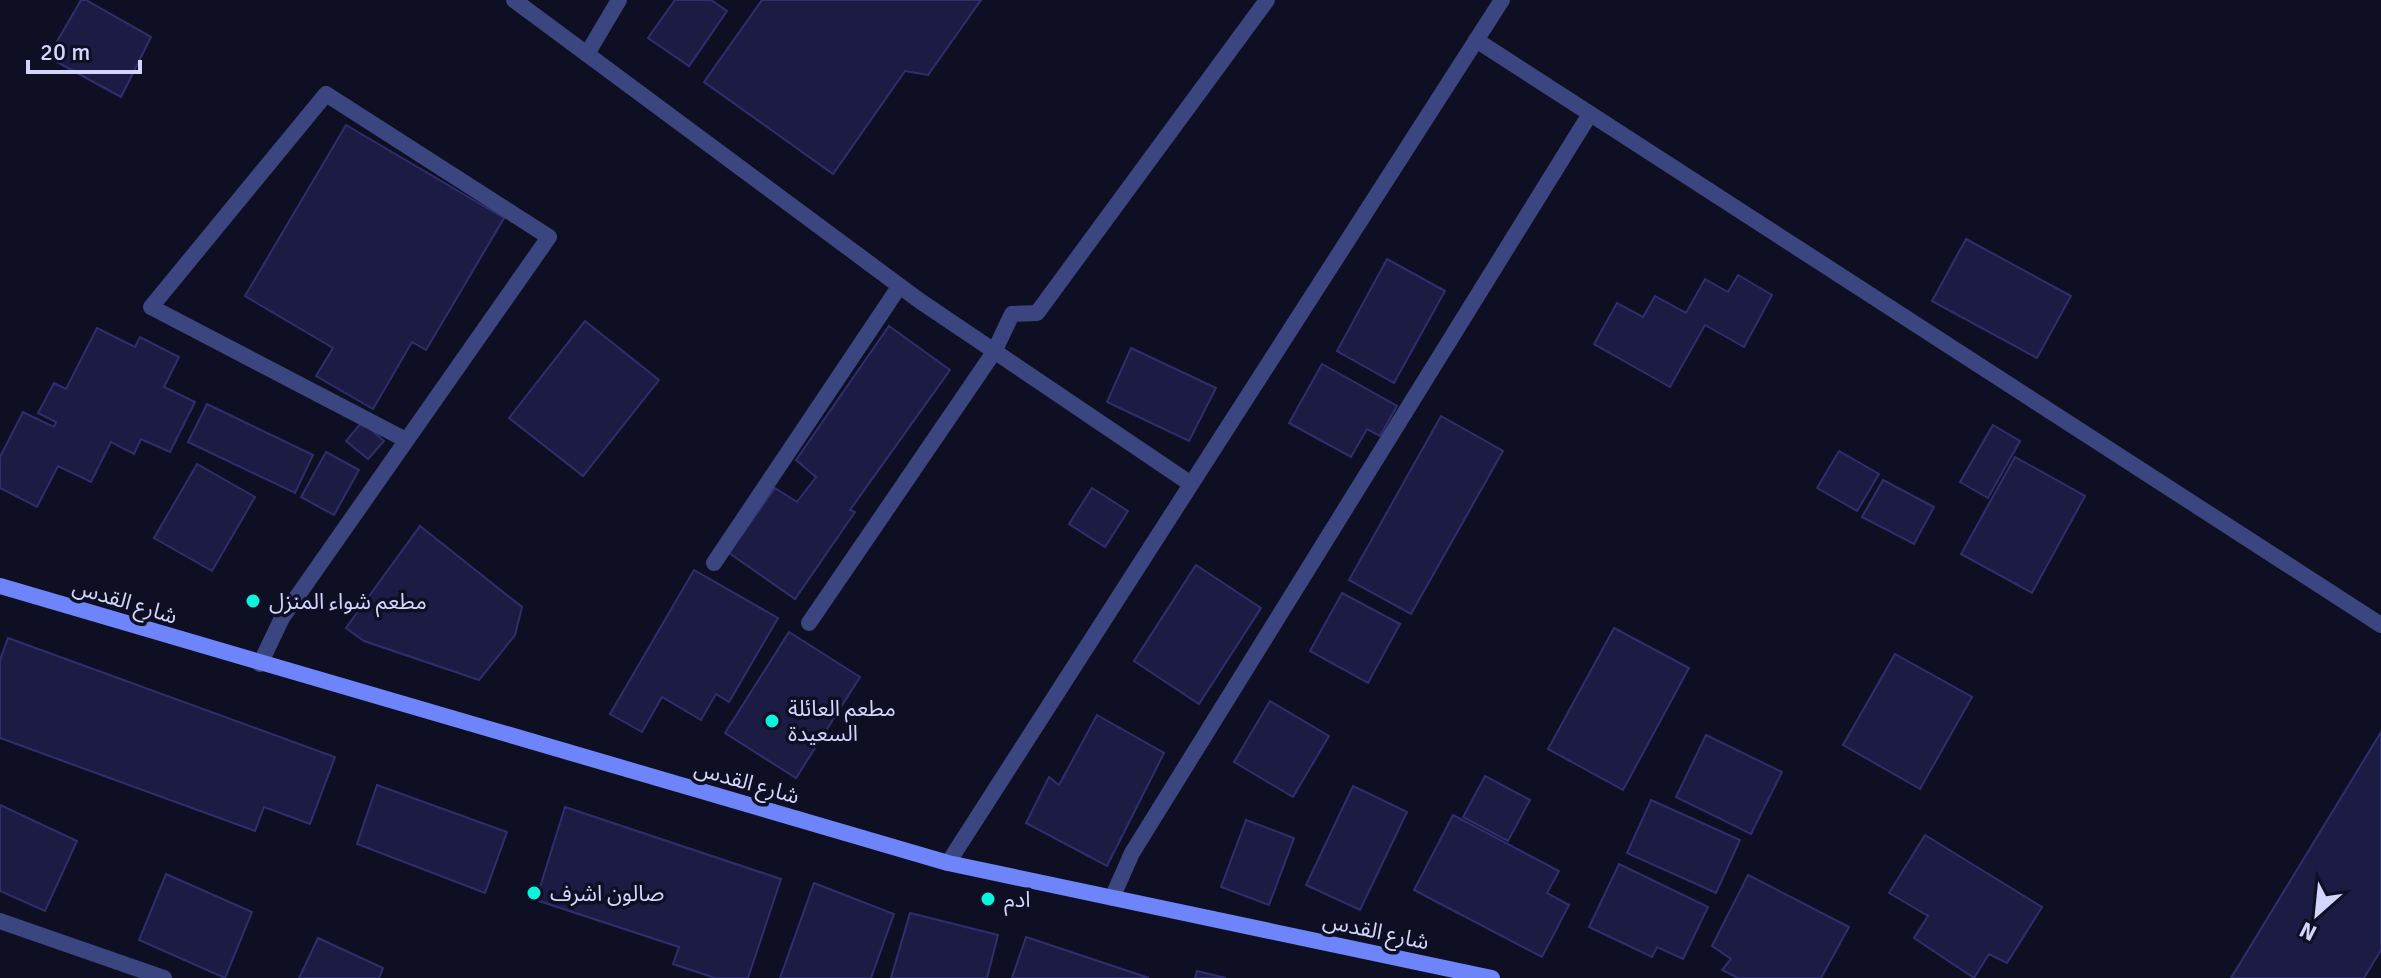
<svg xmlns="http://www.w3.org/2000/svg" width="2381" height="978" font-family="Signika,'Noto Sans Arabic',sans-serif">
	<rect width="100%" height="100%" fill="#0f0f23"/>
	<g fill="#1c1b43" stroke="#2f2e6e" stroke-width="2">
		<polygon points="81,0 86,0 151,37 121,97 48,57"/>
		<polygon points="675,0 711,0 727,11 689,66 648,38"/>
		<polygon points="762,0 981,0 928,75 905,71 833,174 704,82"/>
		<polygon points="346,125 504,218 426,350 412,342 373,409 316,376 333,348 245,296"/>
		<polygon points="1966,239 2071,296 2037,358 1932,301"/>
		<polygon points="1387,259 1445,291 1394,383 1337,351"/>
		<polygon points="1738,275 1772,295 1744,347 1705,325 1670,387 1594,344 1617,303 1643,317 1655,296 1686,313 1705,279 1728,292"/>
		<polygon points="585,321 659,380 583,476 509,418"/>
		<polygon points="889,326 950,370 850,510 855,512 795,599 729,553 775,488 797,502 816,477 796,460"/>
		<polygon points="97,328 135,347 140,337 179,357 164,387 195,402 170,452 141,439 134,454 111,442 91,482 58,466 37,507 0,488 0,457 23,412 54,427 56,422 38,413 54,383 66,389"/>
		<polygon points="1131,348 1216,388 1189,441 1107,402"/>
		<polygon points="1322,364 1397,406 1380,436 1367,429 1351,457 1289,423"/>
		<polygon points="207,404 313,455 295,493 188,442"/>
		<polygon points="1441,416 1503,451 1411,614 1349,580"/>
		<polygon points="362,422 384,441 368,459 346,441"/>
		<polygon points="1993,425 2020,441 1988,498 1960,482"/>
		<polygon points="1839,451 1879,474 1857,511 1817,488"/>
		<polygon points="326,452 359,470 334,515 301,497"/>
		<polygon points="2015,457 2085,496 2032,593 1961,554"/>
		<polygon points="197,464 255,497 212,571 154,538"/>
		<polygon points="1883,480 1934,507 1914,544 1862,517"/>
		<polygon points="1092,488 1128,511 1105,547 1069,524"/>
		<polygon points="420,526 522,607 515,635 479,680 364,641 346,628"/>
		<polygon points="1196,565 1261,608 1199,704 1134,661"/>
		<polygon points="694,570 778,618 729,702 716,694 701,720 662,697 642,732 610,714"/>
		<polygon points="1342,593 1400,624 1368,683 1310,651"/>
		<polygon points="1614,628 1689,668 1623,790 1548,749"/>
		<polygon points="789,632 860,677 796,778 725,733"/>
		<polygon points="8,638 335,757 310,824 264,807 255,831 0,738 0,660"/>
		<polygon points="1895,654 1972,697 1920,789 1843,745"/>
		<polygon points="1270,701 1329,736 1293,797 1234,762"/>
		<polygon points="1097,715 1164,753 1107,866 1026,823 1049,777 1059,785"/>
		<polygon points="2381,732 2381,950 2364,978 2231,978"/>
		<polygon points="1706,735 1782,772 1751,834 1676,797"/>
		<polygon points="1485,776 1530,800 1508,841 1463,817"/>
		<polygon points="377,785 507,832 485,893 357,844"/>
		<polygon points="1353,786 1407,812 1360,910 1306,885"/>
		<polygon points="1651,800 1740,840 1716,893 1627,853"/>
		<polygon points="0,805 77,841 45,911 0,891"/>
		<polygon points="565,807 781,879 748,978 715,978 673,964 679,947 536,900"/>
		<polygon points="1453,815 1559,871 1547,893 1569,905 1542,957 1414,890"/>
		<polygon points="1246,820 1294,838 1269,905 1221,887"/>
		<polygon points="1925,835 2042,907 2007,963 1989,954 1974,978 1914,938 1928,916 1889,893"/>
		<polygon points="1619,864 1708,907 1683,959 1657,947 1652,957 1589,927"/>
		<polygon points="166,874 252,912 225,978 139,940"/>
		<polygon points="1748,875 1849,927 1821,978 1738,978 1722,970 1731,959 1712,946"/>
		<polygon points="814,883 894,914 871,978 780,978"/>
		<polygon points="910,913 998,935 987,978 891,978"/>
		<polygon points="1026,937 1149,978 1012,978"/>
		<polygon points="318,938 383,968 379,978 299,978"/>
		<polygon points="1197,971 1226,978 1195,978"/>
	</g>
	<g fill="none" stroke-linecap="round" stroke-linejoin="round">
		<g stroke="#3b4680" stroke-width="16">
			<polyline points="587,54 619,0"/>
			<polyline points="714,563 899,287"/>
			<polyline points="809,623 994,352 1012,314 1037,313 1267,0"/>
			<polyline points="260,664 282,618 549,237 326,94 151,307 406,440"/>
			<polyline points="0,921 164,978"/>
		</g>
		<g stroke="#3b4680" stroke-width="16">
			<polyline points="514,0 920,301 1191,484"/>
			<polyline points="1476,40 2381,625"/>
			<polyline points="948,863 1502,0"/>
			<polyline points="1112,898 1132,853 1590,114"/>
		</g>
		<polyline stroke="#6d84fa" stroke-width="16" points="0,586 948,863 1492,978"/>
	</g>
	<g fill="#08f4de" stroke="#0f0f23" stroke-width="3">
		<circle cx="253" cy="601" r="8"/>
		<circle cx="772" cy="721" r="8"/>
		<circle cx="534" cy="893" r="8"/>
		<circle cx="988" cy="899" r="8"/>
	</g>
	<g text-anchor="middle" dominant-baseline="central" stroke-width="7" stroke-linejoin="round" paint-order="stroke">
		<g font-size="22" fill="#d2d5fd" stroke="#0f0f23">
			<text transform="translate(125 601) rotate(17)">شارع القدس</text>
			<text transform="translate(747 782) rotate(16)">شارع القدس</text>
			<text transform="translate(1376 931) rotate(12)">شارع القدس</text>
		</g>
		<g font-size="22" fill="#d2d5fd" stroke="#0f0f23" text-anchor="start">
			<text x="269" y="601">مطعم شواء المنزل</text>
			<text x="788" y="708">مطعم العائلة<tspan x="788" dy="25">السعيدة</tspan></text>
			<text x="550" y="893">صالون اشرف</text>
			<text x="1004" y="899">ادم</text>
		</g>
	</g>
	<g transform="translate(2317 914) rotate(207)" stroke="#0f0f23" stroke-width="6" paint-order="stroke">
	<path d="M0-6L14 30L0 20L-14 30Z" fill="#d2d5fd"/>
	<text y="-12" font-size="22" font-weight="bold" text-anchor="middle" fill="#d2d5fd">N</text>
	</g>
	<path d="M28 60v12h112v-12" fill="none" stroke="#d2d5fd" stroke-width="4"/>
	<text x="40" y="60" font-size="24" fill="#d2d5fd" stroke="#0f0f23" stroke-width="6" paint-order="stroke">20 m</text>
</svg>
